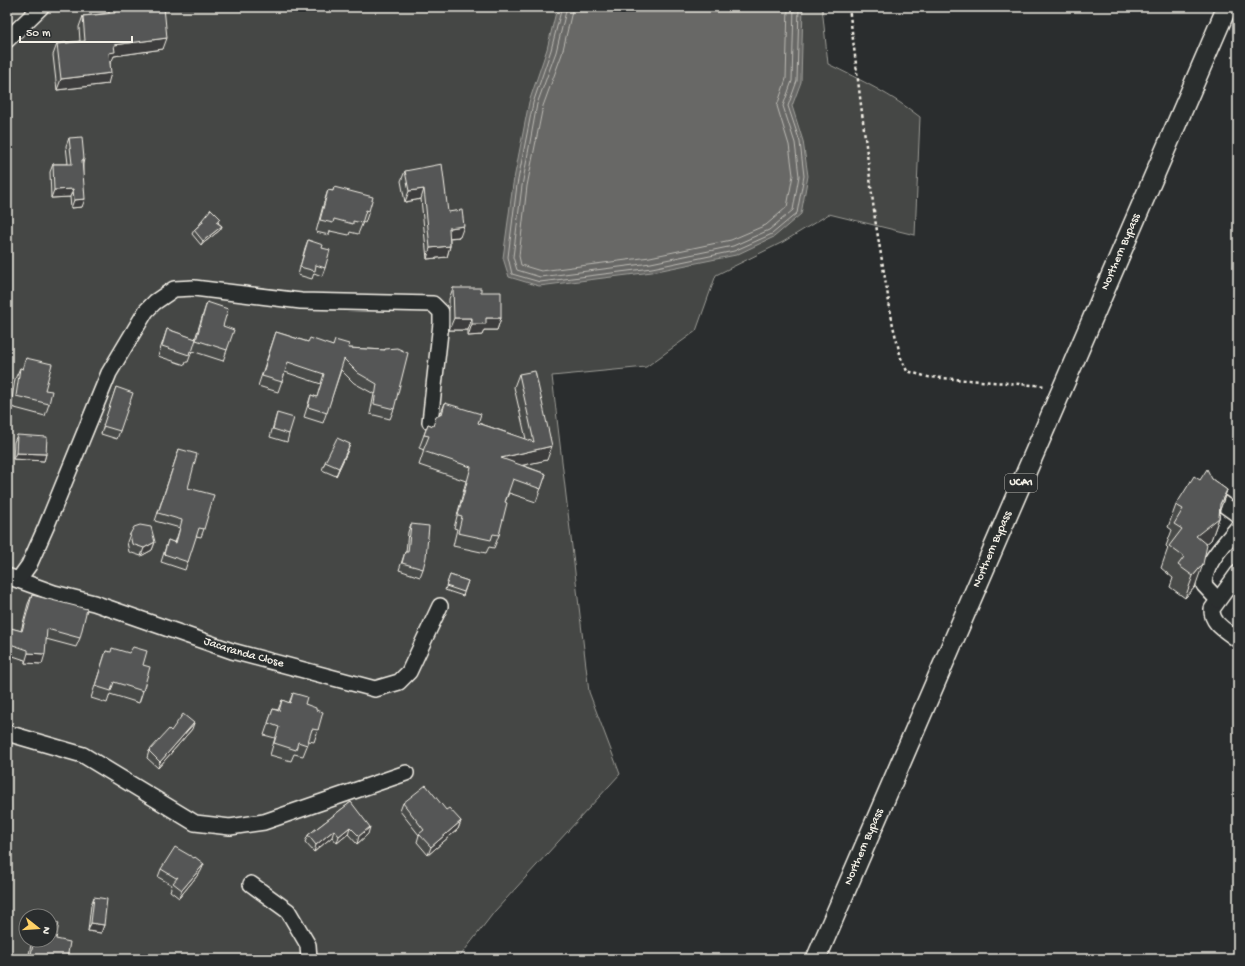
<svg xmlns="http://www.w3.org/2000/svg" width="1245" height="966" font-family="'Gochi Hand',sans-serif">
	<rect width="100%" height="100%" fill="#2a2d2e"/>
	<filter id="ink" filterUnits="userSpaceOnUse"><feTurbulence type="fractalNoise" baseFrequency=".025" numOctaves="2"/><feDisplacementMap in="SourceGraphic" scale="8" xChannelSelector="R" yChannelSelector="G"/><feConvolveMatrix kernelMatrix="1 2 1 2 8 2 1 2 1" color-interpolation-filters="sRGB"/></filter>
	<g filter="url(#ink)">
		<path fill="#444645" stroke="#9c9c96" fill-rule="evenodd" d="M7,7H822L828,64C861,80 892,95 920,117L915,235L829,214L783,242L716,275L696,331L646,367L552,376L589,692L620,774L495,911L458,959H7ZM26,916H50V940H26Z"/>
		<polygon fill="#676866" stroke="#9f9f9a" points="559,7 803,7 801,82 792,106 803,141 808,176 801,214 774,237 736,255 652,272 539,286 509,277 503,258 513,184 529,102 547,49 556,12"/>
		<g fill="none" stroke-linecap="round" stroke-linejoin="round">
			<g stroke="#bcbab4" stroke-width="1">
				<polyline points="562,7 551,50 533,103 517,185 508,257 512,274 540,282 652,268 734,251 772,234 797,213 804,176 800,142 788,106 797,81 799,7"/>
				<polyline points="567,7 556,52 537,104 522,186 513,257 517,270 540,277 651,263 733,246 769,230 793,210 799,176 795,143 783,106 792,81 794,7"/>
				<polyline points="573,7 562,54 543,106 527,186 519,256 521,265 541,271 650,257 731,240 766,225 787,207 793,175 789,145 777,106 786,79 788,7"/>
			</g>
			<g stroke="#f4f1e8" stroke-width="18">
				<g id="minor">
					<polyline points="7,40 41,7"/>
					<polyline points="1209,494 1238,515"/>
					<path d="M1238,573L1212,609C1211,624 1227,631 1238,640"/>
					<path id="s1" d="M7,576L54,593L94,603L232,651L375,689L399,682L409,672L440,606"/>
					<polyline points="19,579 29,565 46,527 109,373 146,311 155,302 174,289 194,288 301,301 433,304 441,312 441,323 430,422"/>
					<path d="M1218,600L1204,585C1204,563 1225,544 1238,527"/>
					<polyline points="7,733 83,755 195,823 230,827 264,822 406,773"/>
					<polyline points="251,884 288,911 308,945 309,959"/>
				</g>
			</g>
			<g stroke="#f4f1e8" stroke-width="22">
				<g id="major">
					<path id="s2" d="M816,959L1227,7"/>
				</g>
			</g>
			<polyline stroke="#f4f1e8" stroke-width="2.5" stroke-dasharray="3 3" stroke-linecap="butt" points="849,7 875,219 893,326 901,358 907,371 928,377 1046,386"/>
			<use href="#minor" stroke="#2a2d2e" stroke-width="15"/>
			<use href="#major" stroke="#2a2d2e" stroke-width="19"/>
		</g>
		<g fill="#494b4a" stroke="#f4f1e8">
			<polygon points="111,7 164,7 163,49 114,56 110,63 108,84 57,90 53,55 57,44 80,41 79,27 83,16 109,13 109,12"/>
			<polygon points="69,138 84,159 83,164 82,207 71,208 70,197 51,198 50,172 53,164 68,164 66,146"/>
			<polygon points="405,171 448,212 460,237 450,238 450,246 447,257 427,259 421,199 405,202 401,181"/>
			<polygon points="334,187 369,211 365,223 363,222 358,234 350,232 349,235 330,231 329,235 316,232 324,202 328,190 333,191"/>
			<polygon points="202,220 219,222 218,223 222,226 220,230 201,245 192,234 194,230 200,224"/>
			<polygon points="308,240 322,248 325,268 322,276 314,273 312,279 298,275 305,248"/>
			<polygon points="453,288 481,292 501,318 497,330 484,330 482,335 468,336 468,330 449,330 449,299"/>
			<polygon points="207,302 223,326 227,350 223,361 192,351 188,362 186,362 185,365 158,356 167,329 195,339"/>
			<polygon points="276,332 308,342 348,348 385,350 385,349 394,409 390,419 370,414 374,394 354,383 341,370 323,423 304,417 311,395 317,397 321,384 285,372 278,392 258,386"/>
			<polygon points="26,358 45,390 49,404 45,416 11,407 15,379 20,368 22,369"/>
			<polygon points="519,374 547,460 522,465 546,474 536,502 509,493 505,502 499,535 494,548 489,547 486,553 453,546 457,529 454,528 466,481 419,465 424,450 419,448 428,424 433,426 440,415 445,403 478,423 526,439 514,387"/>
			<polygon points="116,387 120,431 117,439 101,434"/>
			<polygon points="277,413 289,434 287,442 270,437"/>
			<polygon points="17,435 46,454 44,461 13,459 14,442"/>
			<polygon points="350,444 347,452 336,476 322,470 325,462"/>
			<polygon points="179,449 188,488 204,529 201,537 196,536 185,570 161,562 168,540 175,543 180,528 155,521"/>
			<polygon points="1212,479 1227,490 1220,510 1219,518 1211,540 1206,544 1195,587 1185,598 1170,587 1173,578 1161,568 1168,548 1166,546 1172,530 1168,527 1176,505 1200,480"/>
			<polygon points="411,524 423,569 420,577 399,570 405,552 406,552 408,532"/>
			<polygon points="130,534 155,542 152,550 141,556 129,552 127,542"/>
			<polygon points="450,575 468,581 463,596 445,590"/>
			<polygon points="32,595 80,638 76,647 46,639 42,664 25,663 25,660 7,654 7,627 21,631 28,604"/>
			<polygon points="106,651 143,665 143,691 139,703 110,694 107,703 91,698"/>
			<polygon points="293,693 305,704 316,710 318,730 314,742 309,741 303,756 294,754 291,761 270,755 275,738 264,735 273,709 278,710 282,700 289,703"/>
			<polygon points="192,729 158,768 147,758 149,751 171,731"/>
			<polygon points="351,802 368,834 357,844 348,834 337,843 332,837 314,852 305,842 308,835"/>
			<polygon points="403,803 446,810 461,821 458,829 428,855 417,842 419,835 400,811"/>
			<polygon points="161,869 201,871 179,898 170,891 172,885 158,877"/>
			<polygon points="94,897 104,925 101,933 88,931 91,905"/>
			<polygon points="56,939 67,959 28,959 32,940 50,940"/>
		</g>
		<g fill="#3c3d3c" stroke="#f4f1e8">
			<polygon points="167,38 163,49 114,56 111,63 105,64 109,53 114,45"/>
			<polygon points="111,73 108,84 57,90 61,79"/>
			<polygon points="73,189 70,197 51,198 54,190"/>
			<polygon points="424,189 421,199 405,202 409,191"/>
			<polygon points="85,199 82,207 71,208 74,200"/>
			<polygon points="222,226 220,230 201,245 203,241"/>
			<polygon points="464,226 460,237 445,238 449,228"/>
			<polygon points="450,246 447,257 427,259 430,248"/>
			<polygon points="454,318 472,318 468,330 449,330"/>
			<polygon points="486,318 501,318 497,330 484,330 482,335 468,336 472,324"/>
			<polygon points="350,444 347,452 336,476 339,468"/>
			<polygon points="552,446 547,460 496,471 501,458"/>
			<polygon points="16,453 46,454 44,461 13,459"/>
			<polygon points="1227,490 1219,512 1219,518 1211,540 1188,559 1196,536 1220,504"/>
			<polygon points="155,542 152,550 141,556 144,548"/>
			<polygon points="1203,564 1195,587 1185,598 1193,576"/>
			<polygon points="28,653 45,654 42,664 25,663"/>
			<polygon points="194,723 192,729 158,768 160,762"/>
			<polygon points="461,821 458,829 428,855 431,847"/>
			<polygon points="350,827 348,834 337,843 339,836"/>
			<polygon points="370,827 368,834 357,844 359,836"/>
			<polygon points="334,830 332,837 314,852 316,845"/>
			<polygon points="204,864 201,871 179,898 182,890"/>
			<polygon points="91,923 104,925 101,933 88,931"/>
		</g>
		<g fill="#555756" stroke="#f4f1e8">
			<polygon points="114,7 164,7 167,38 114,45 115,52 109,53 111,73 61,79 57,44 85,41 83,16 115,13"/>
			<polygon points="82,137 84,159 82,160 85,199 74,200 73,189 54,190 53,164 72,164 69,138"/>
			<polygon points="442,164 448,212 462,210 464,226 449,228 450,246 430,248 424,189 409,191 405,171"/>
			<polygon points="334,187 373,197 369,211 366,210 362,223 353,221 353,224 334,219 333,223 320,220 328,190 333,191"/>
			<polygon points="211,209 220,218 216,222 222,226 203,241 194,230 203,222 202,220"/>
			<polygon points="308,240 323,245 322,248 330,250 325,268 316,265 315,271 300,267"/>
			<polygon points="453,288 481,288 481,292 501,292 501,318 486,318 486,324 472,324 472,318 454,318"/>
			<polygon points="207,302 228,309 223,326 234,330 227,350 196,340"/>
			<polygon points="167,329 196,339 192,352 190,351 189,355 162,346"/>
			<polygon points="276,332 308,342 310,338 333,346 335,340 349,344 348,348 385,350 385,349 397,348 408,353 394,409 374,404 377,384 358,373 344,359 327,413 308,407 311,395 317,397 324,374 288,362 282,382 262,376"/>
			<polygon points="26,358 52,364 45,390 52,391 49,404 16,396 20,368 23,369"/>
			<polygon points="535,371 552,446 501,458 546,474 541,489 513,479 505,502 507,503 499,535 493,534 491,540 458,533 462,516 458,515 471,467 423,451 429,436 424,435 428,424 433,426 436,417 442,414 445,403 481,414 478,423 534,442 519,374"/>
			<polygon points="116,387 133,393 120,431 103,426"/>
			<polygon points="277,413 294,418 289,434 273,429"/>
			<polygon points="17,435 47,437 46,454 16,453"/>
			<polygon points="337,438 350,444 339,468 325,462"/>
			<polygon points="179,449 197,454 188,488 214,495 204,529 199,528 188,562 164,554 168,540 176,543 182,520 158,513"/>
			<polygon points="1207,469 1212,479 1227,490 1220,504 1219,518 1196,536 1207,545 1203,564 1193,576 1178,565 1184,557 1169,546 1182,529 1174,524 1183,509 1176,505 1194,476 1200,480"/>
			<polygon points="411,524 429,526 426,557 423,569 402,563 405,552 408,552"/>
			<polygon points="140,525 151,527 155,542 144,548 132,544 130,534 134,527"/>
			<polygon points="450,575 468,581 464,592 446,586"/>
			<polygon points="32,595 87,609 80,638 47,629 45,654 28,653 28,650 7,643 7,627 22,631"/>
			<polygon points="133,647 147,651 143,665 150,667 143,691 114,682 111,691 95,686 106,651 111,652 112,648 129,653"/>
			<polygon points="293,693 307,697 305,704 316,708 316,710 323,712 318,730 312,729 307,745 298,742 296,750 274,743 279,727 268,723 273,709 279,711 282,700 290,703"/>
			<polygon points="183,714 194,723 160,762 149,751 169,729 171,731"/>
			<polygon points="426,785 446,810 449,808 461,821 431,847 419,834 424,830 403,803"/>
			<polygon points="351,802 370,827 359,836 350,827 339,836 334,830 316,845 308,835"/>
			<polygon points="175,847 194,858 195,857 204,864 182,890 173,883 178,877 176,878 161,869"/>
			<polygon points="94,897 107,899 104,925 91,923"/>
			<polygon points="50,921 59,923 56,939 70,942 67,959 30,959 34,940 50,940"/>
		</g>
	</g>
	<g text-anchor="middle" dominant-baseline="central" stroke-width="3" stroke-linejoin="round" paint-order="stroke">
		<rect fill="#2a2d2e" stroke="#b7b6b0" stroke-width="1" x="1005" y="474" width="32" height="18" rx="3"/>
		<g font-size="11" font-weight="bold" fill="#f4f1e8">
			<text x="1021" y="483">UCA1</text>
		</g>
		<g font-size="12" fill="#f4f1e8" stroke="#2a2d2e">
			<text stroke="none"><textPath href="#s2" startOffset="770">Northern Bypass</textPath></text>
			<text stroke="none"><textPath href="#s2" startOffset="446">Northern Bypass</textPath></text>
			<text stroke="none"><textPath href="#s1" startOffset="249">Jacaranda Close</textPath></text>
			<text stroke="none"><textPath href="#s2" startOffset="122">Northern Bypass</textPath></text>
		</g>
	</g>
	<rect width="1245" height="966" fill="none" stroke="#2a2d2e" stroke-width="24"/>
	<rect x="12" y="12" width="1221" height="942" fill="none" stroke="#f4f1e8" stroke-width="1.5" filter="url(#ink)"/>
	<g transform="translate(38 928) rotate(107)"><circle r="19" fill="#2a2d2e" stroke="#7b7b78"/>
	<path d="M0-3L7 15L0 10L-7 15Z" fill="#ffd166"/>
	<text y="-6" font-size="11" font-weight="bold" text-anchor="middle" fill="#f4f1e8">N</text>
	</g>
	<path d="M20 36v6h112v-6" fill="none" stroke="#f4f1e8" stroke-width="2"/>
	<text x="26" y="36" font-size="12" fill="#f4f1e8" stroke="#2a2d2e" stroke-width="3" paint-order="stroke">50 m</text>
</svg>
